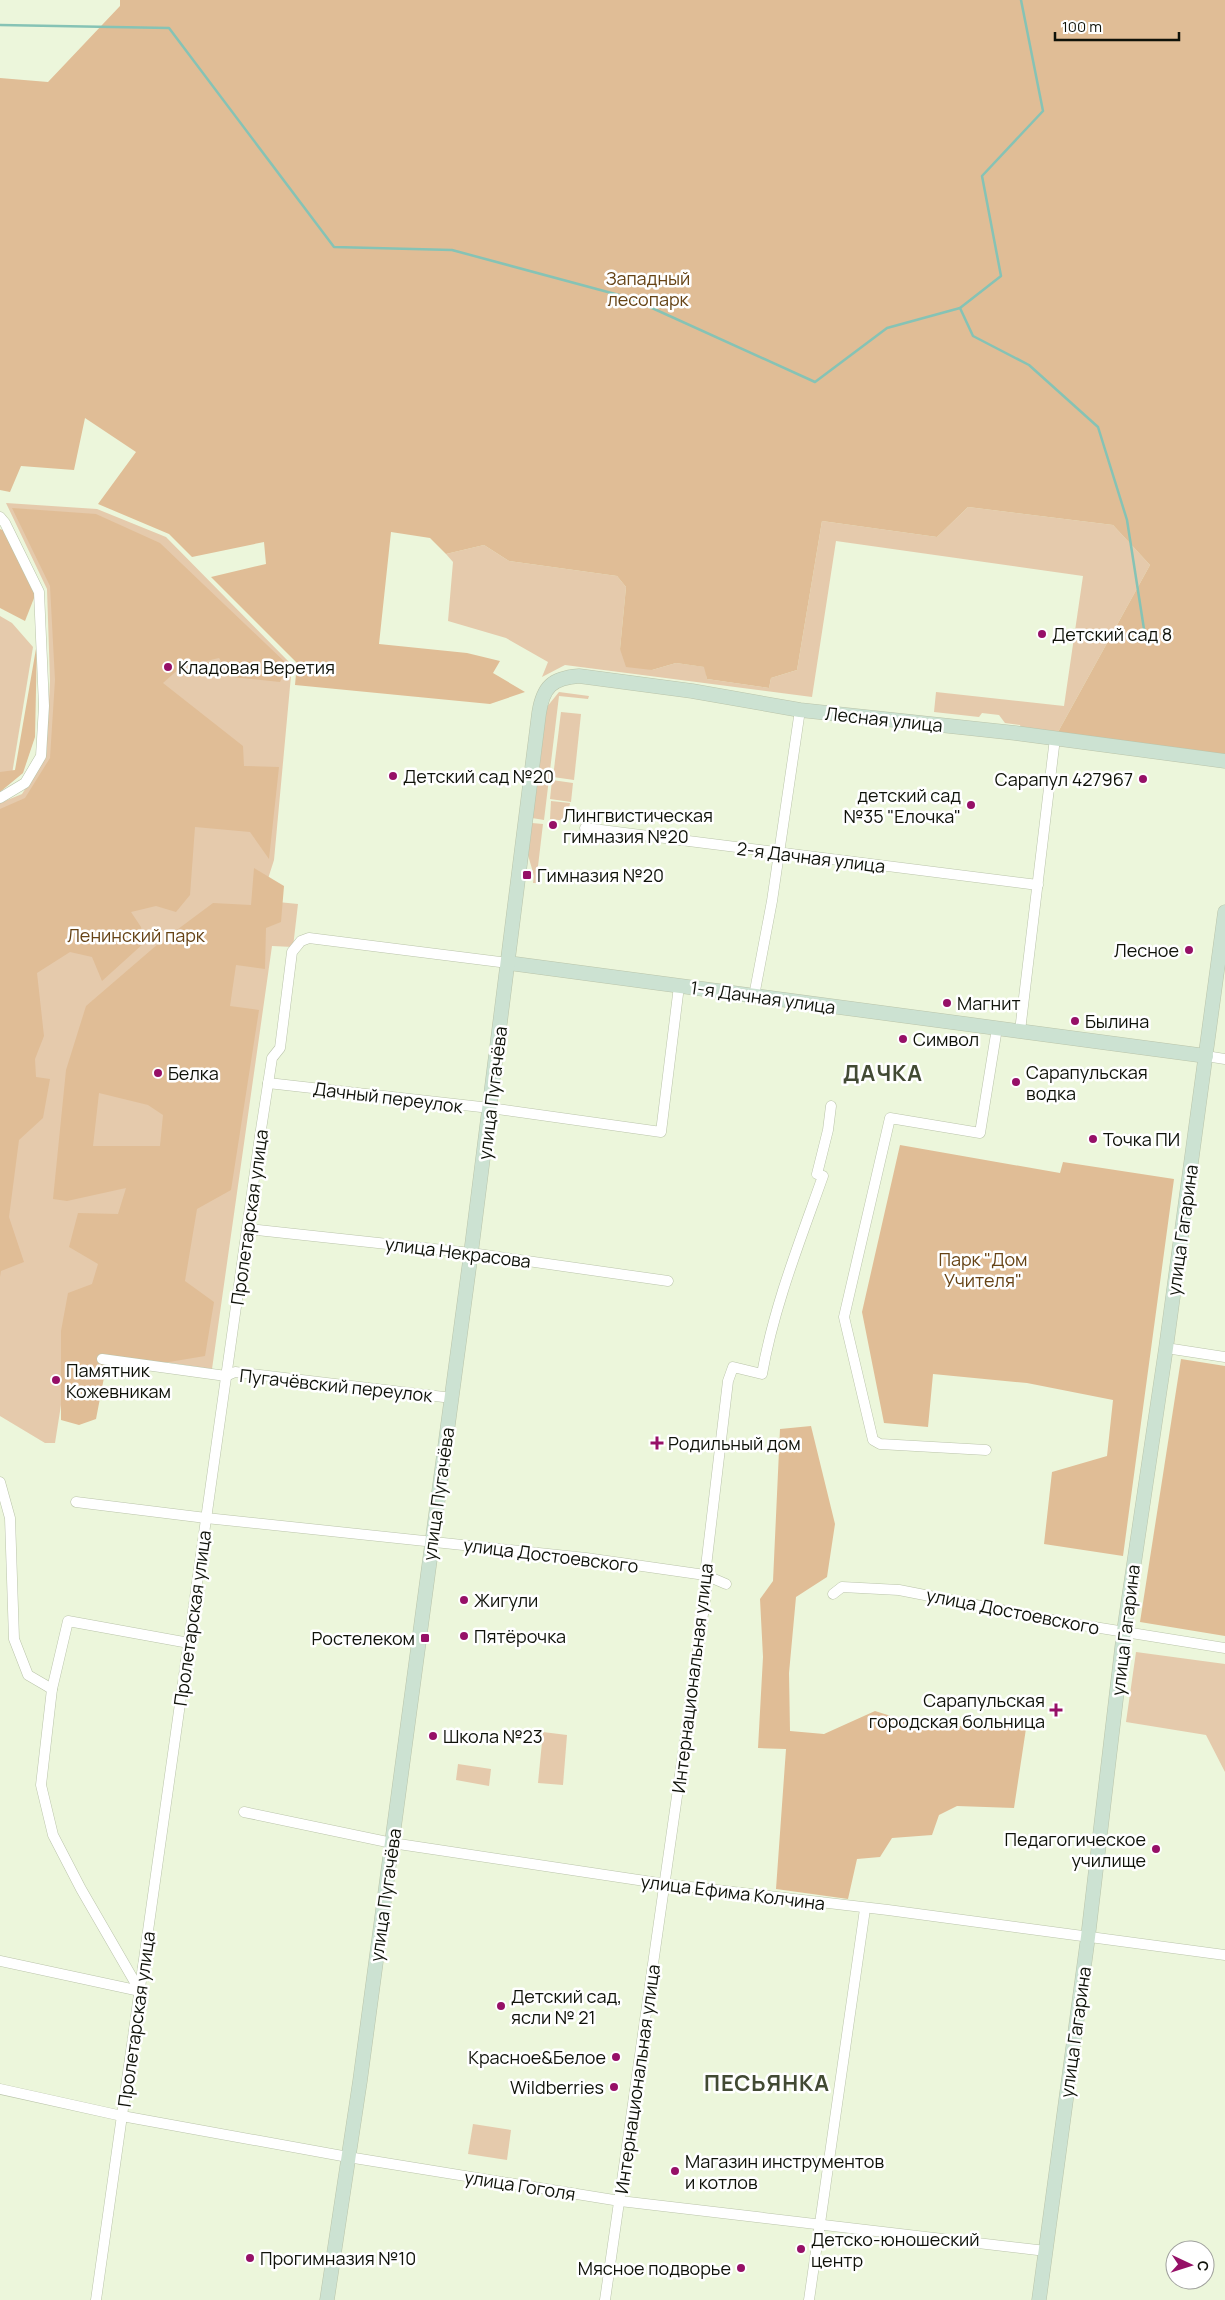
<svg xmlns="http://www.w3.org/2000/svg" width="1225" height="2300" font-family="Manrope,sans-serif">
	<rect width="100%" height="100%" fill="#ecf6db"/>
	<g fill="#e5caac">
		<polygon points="6,503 97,509 166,537 292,665 274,860 266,885 268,901 298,904 293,947 272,946 212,1369 70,1348 55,1443 45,1443 0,1416 0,803 22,794 46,757 50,681 47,589"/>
		<polygon points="968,507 1113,525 1150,565 1058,732 1021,729 1020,725 1005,723 999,715 982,713 979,717 934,712 936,692 1064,706 1083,576 836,541 812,697 565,665 542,677 548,662 506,638 448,621 453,562 446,554 484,545 509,561 617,576 626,587 620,649 652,670 676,663 705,667 707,679 769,688 771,678 797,670 822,521 937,537"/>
		<polygon points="0,616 12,623 33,647 12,774 0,774"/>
		<polygon points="559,692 589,696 588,699 559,696 544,820 532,818 546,708"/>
		<polygon points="561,712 581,714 574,780 553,777"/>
		<polygon points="552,780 573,783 571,802 550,799"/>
		<polygon points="551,801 570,803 567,821 550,819"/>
		<polygon points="532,823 543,824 536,883 533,883 534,876 528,855"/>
		<polygon points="1136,1652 1225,1664 1225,1772 1206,1735 1126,1722"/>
		<polygon points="543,1732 567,1735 563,1785 538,1783"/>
		<polygon points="458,1764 491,1769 489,1786 456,1780"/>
		<polygon points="473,2124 511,2130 507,2160 468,2154"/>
	</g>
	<g fill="#e0bd96" fill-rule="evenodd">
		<polygon points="120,0 1225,0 1225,755 1058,732 1150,565 1113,525 968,507 937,537 822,521 797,670 771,678 769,688 707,679 704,667 676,663 652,670 626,667 620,649 626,587 617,576 509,561 484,545 446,554 430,538 391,532 379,644 467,653 500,661 493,673 525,692 490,704 295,685 297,663 211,577 266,564 264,542 192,557 169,534 98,504 136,452 85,418 74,470 21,466 10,492 0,490 0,78 48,82 120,6"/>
		<polygon points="12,508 96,514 160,543 288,665 280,682 232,677 219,658 181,667 163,683 243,746 244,766 279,767 269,859 250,832 195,827 190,895 176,912 156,906 131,912 141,927 144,943 102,981 92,957 70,952 37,973 44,1036 35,1059 36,1077 50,1079 43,1118 19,1140 9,1217 24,1262 1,1271 0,1277 0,809 25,798 50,758 55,680 50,586"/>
		<polygon points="0,529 5,531 36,593 25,621 0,608"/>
		<polygon points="37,643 35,737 23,773 0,792 0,772 15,770"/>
		<path d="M254,868L284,886L281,922L266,928L265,969L236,965L230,1006L259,1010L231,1190L197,1209L185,1281L214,1302L205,1356L139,1367L107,1362L96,1419L79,1425L61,1420V1331L68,1293L92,1284L98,1264L69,1247L78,1213L118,1214L126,1188L67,1201L53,1199L66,1070L86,1006L158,944L213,903L251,905ZM99,1093L148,1105L163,1115L160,1146H93Z"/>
		<polygon points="900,1145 1060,1173 1063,1162 1174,1179 1123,1556 1044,1544 1052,1472 1107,1456 1113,1400 1027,1383 933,1374 928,1427 884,1423 862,1312"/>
		<polygon points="1181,1359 1225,1366 1225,1636 1140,1622"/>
		<polygon points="811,1426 835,1524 827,1577 796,1597 789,1673 790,1731 824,1734 875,1711 929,1728 1027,1722 1014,1808 957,1806 939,1815 932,1835 892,1838 880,1857 857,1859 848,1899 776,1889 786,1749 758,1748 763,1657 760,1599 773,1581 780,1429"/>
	</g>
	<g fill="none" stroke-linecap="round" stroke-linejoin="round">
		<g stroke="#86c3b5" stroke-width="2.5">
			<polyline points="0,25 169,28 334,247 452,250 630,298 815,382 887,328 960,308 1001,276 982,176 1043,111 1021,0"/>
			<polyline points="960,308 973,336 1029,365 1098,427 1127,520 1146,642"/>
		</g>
		<g stroke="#bac4aa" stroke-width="11">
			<g id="street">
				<polyline points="0,517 5,523 39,592 44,706 41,756 25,783 0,798"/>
				<polyline points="585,828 1038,885"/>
				<polyline points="754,996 772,901 800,710"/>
				<polyline points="1020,1031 1055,738"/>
				<polyline points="1206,1056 1225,1059"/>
				<polyline points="268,1083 490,1108 661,1132 679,986"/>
				<polyline points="248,1229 471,1253 668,1281"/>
				<polyline points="1166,1348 1225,1357"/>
				<polyline points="102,1359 226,1376 235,1372 452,1398"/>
				<polyline points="986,1450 880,1444 873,1440 844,1317 890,1118 980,1133 997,1028"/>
				<polyline points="0,1482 10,1518 14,1639 28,1675 52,1689"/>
				<polyline points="76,1502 206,1518 586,1558 705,1575 726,1584"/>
				<polyline points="833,1594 842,1587 899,1590 1063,1622 1225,1648"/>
				<polyline points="244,1812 392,1843 665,1884 888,1910 1225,1955"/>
				<polyline points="0,1961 140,1991"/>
				<polyline points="140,1991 81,1889 53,1835 41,1785 52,1689 68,1621 189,1643"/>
				<polyline points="0,2089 122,2116 348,2157 620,2201 1046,2251"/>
				<polyline points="96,2300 260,1136 272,1058 280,1048 292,952 301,941 309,938 508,963"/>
				<path d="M605,2300L707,1586L705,1575L728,1381L733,1367L762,1374C774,1306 800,1241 823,1176L817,1174L828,1130L831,1106"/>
				<polyline points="809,2300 865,1909"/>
			</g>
		</g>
		<g stroke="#bac4aa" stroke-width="15">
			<g id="secondary">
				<polyline points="508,963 1206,1056"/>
				<path d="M327,2300L360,2081L471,1253L539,713C543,687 552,678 579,676L692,691L800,710L1015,733L1225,761"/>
				<polyline points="1039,2300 1088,1937 1124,1631 1166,1348 1225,912"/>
			</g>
		</g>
		<use href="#street" stroke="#fff" stroke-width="10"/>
		<use href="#secondary" stroke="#cce2d2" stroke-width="14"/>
	</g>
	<g fill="#961067" stroke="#fff" stroke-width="2">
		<circle cx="1042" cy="634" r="5"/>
		<circle cx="168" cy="667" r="5"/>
		<circle cx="393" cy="776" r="5"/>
		<circle cx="1143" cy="779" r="5"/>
		<circle cx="971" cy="805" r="5"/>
		<circle cx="553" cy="825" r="5"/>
		<rect x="522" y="870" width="10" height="10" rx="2.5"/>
		<circle cx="1189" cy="950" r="5"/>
		<circle cx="947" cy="1003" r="5"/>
		<circle cx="1075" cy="1021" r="5"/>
		<circle cx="903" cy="1039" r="5"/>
		<circle cx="158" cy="1073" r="5"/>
		<circle cx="1016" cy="1082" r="5"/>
		<circle cx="1093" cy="1139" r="5"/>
		<circle cx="56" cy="1380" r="5"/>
		<path d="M654.5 1435.5h5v5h5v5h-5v5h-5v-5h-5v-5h5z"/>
		<circle cx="464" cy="1600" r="5"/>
		<circle cx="464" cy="1636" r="5"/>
		<rect x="420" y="1633" width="10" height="10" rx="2.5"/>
		<path d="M1053.5 1702.5h5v5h5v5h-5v5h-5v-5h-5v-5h5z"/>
		<circle cx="433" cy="1736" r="5"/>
		<circle cx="1156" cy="1849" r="5"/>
		<circle cx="501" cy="2006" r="5"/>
		<circle cx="616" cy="2057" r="5"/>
		<circle cx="614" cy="2087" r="5"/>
		<circle cx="675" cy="2171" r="5"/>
		<circle cx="801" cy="2249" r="5"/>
		<circle cx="250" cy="2258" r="5"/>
		<circle cx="741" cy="2268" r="5"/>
	</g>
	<g text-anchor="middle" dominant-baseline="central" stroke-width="5" stroke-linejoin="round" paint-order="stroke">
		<g font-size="18" fill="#664315" stroke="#fff">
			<text x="648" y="278">Западный<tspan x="648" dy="21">лесопарк</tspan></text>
			<text x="136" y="935">Ленинский парк</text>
			<text x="983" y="1259">Парк "Дом<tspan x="983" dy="21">Учителя"</tspan></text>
		</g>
		<g font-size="18" fill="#0f1209" stroke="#fff" text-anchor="start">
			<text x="1052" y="634">Детский сад 8</text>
			<text x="178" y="667">Кладовая Веретия</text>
			<text x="403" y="776">Детский сад №20</text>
			<text x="1133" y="779" text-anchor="end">Сарапул 427967</text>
			<text x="961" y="795" text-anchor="end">детский сад<tspan x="961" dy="21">№35 "Елочка"</tspan></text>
			<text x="563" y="815">Лингвистическая<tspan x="563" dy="21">гимназия №20</tspan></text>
			<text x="537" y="875">Гимназия №20</text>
			<text x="1179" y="950" text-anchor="end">Лесное</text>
			<text x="957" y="1003">Магнит</text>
			<text x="1085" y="1021">Былина</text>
			<text x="913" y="1039">Символ</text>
			<text x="1026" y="1072">Сарапульская<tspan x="1026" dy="21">водка</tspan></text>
			<text x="168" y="1073">Белка</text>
			<text x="1103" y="1139">Точка ПИ</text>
			<text x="66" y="1370">Памятник<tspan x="66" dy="21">Кожевникам</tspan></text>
			<text x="668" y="1443">Родильный дом</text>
			<text x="474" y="1600">Жигули</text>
			<text x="474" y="1636">Пятёрочка</text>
			<text x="415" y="1638" text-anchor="end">Ростелеком</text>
			<text x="1045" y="1700" text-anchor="end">Сарапульская<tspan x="1045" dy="21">городская больница</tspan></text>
			<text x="443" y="1736">Школа №23</text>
			<text x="1146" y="1839" text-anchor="end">Педагогическое<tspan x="1146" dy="21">училище</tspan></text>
			<text x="511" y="1996">Детский сад,<tspan x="511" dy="21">ясли № 21</tspan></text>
			<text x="606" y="2057" text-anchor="end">Красное&amp;Белое</text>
			<text x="604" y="2087" text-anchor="end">Wildberries</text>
			<text x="685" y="2161">Магазин инструментов<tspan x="685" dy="21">и котлов</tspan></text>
			<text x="811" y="2239">Детско-юношеский<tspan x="811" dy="21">центр</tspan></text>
			<text x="260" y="2258">Прогимназия №10</text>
			<text x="731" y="2268" text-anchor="end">Мясное подворье</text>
		</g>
		<g font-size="18" fill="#0f1209" stroke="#fff">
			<text transform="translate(884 719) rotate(6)">Лесная улица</text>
			<text transform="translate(811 857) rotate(7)">2-я Дачная улица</text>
			<text transform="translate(763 997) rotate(8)">1-я Дачная улица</text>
			<text transform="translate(492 1093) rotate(-83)">улица Пугачёва</text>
			<text transform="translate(388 1097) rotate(7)">Дачный переулок</text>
			<text transform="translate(249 1217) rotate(-82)">Пролетарская улица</text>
			<text transform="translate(1182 1230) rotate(-82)">улица Гагарина</text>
			<text transform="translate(458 1252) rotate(7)">улица Некрасова</text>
			<text transform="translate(336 1385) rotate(6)">Пугачёвский переулок</text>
			<text transform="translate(438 1494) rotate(-82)">улица Пугачёва</text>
			<text transform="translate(551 1555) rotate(7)">улица Достоевского</text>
			<text transform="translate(1013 1611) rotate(11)">улица Достоевского</text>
			<text transform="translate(192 1618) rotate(-82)">Пролетарская улица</text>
			<text transform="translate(1125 1630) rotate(-83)">улица Гагарина</text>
			<text transform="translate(692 1678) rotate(-83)">Интернациональная улица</text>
			<text transform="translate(733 1892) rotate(7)">улица Ефима Колчина</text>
			<text transform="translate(385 1895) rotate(-82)">улица Пугачёва</text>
			<text transform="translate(136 2019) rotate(-82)">Пролетарская улица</text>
			<text transform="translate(1075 2032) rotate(-82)">улица Гагарина</text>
			<text transform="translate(637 2079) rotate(-82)">Интернациональная улица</text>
			<text transform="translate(520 2185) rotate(9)">улица Гоголя</text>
		</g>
		<g font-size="22" font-weight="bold" letter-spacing="1" fill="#424a34" stroke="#fff">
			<text x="883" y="1073">ДАЧКА</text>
			<text x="767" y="2083">ПЕСЬЯНКА</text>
		</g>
	</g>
	<g transform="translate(1190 2265) rotate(94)"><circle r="24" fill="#ffffff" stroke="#9fa09d"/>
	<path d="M0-4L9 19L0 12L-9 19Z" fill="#961067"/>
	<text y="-8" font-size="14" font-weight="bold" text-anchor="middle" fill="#0f1209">С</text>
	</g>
	<path d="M1055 32v8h124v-8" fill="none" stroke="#0f1209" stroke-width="2.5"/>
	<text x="1062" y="32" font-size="15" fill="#0f1209" stroke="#ffffff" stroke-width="4" paint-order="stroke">100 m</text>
</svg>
